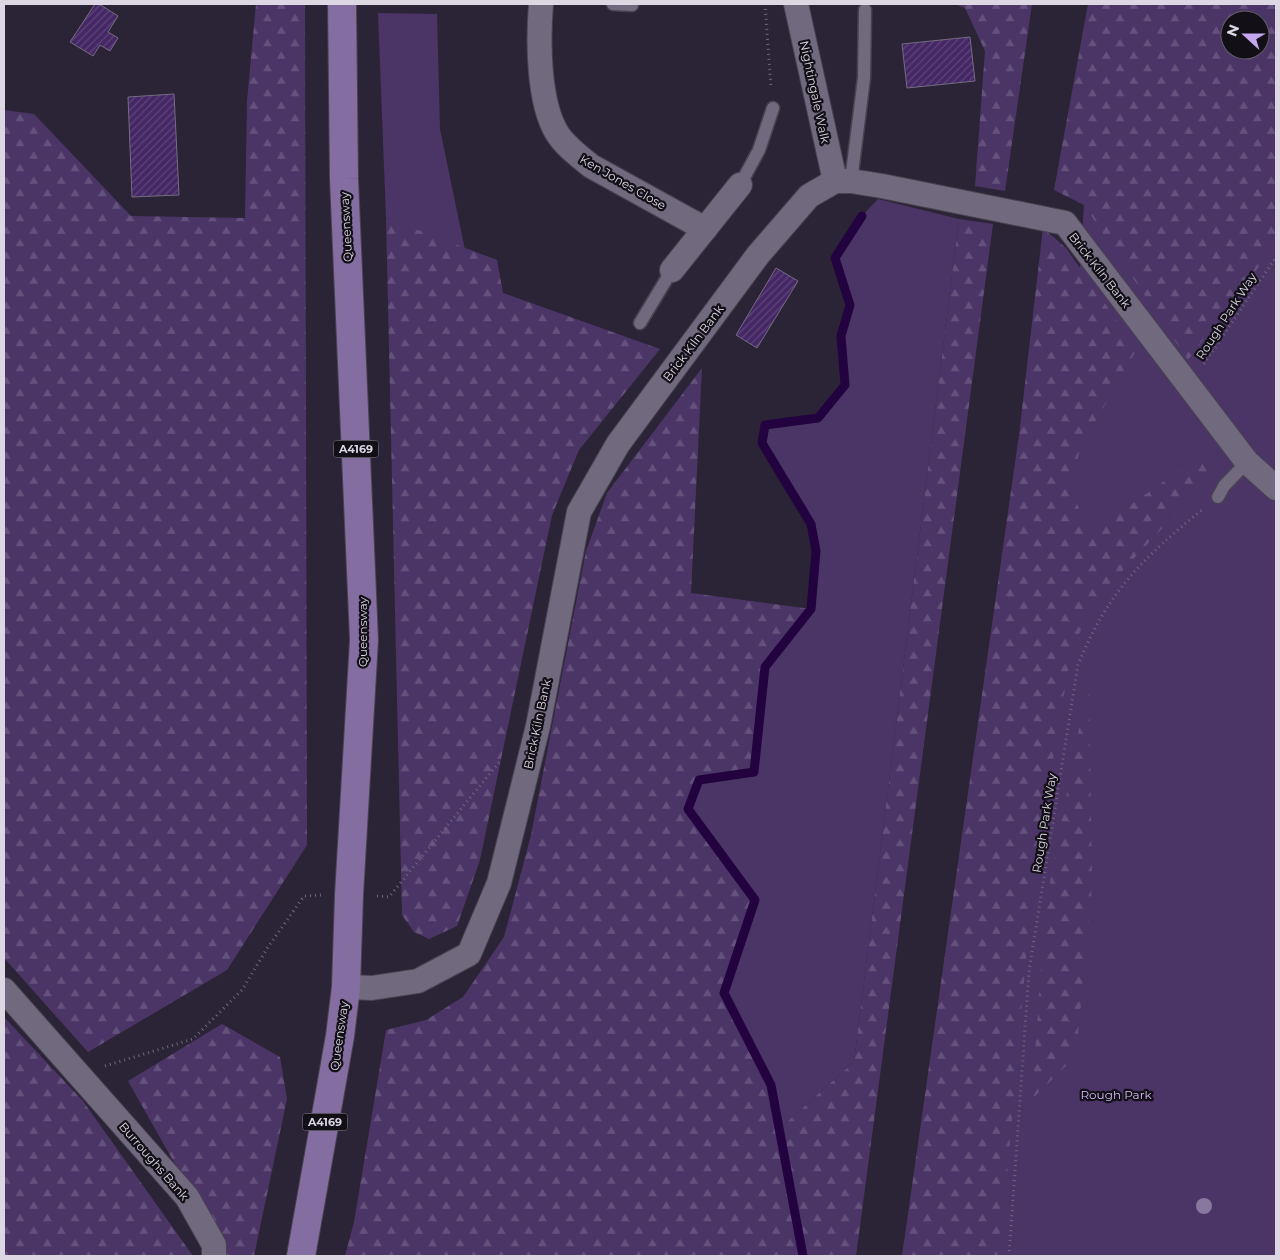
<svg xmlns="http://www.w3.org/2000/svg" width="1280" height="1260" font-family="Montserrat,sans-serif">
	<defs>
		<pattern id="forest-firs" width="22" height="20" patternUnits="userSpaceOnUse" patternTransform="scale(1.25)"><rect width="22" height="20" fill="#4b3567"/><path d="M5 1l3.5 6h-7zM16 11l3.5 6h-7z" fill="#64527d"/></pattern>
		<pattern id="building-hatch" width="6" height="6" patternUnits="userSpaceOnUse" patternTransform="scale(1.25)"><rect width="6" height="6" fill="#442764"/><path d="M-1 1l2-2M0 6l6-6M5 7l2-2" fill="none" stroke="#5e467a"/></pattern>
	</defs>
	<rect width="100%" height="100%" fill="#2b2436"/>
	<g fill="#4b3567" fill-rule="evenodd">
		<path d="M1112,4H1276V1256H931L1068,452L1084,205ZM1230,20H1260V50H1230Z"/>
		<polygon points="378,13 437,14 440,129 465,250 386,218"/>
		<polygon points="878,199 959,219 854,1062 779,1129 771,1085 724,993 755,900 688,809 699,780 754,772 765,667 811,609 816,551 811,524 762,443 765,425 818,418 845,385 841,336 850,305 835,258 862,216"/>
	</g>
	<g fill="url(#forest-firs)" fill-rule="evenodd">
		<polygon points="256,4 305,4 307,845 227,970 88,1052 4,958 4,110 34,114 131,216 245,218 247,101"/>
		<polygon points="954,4 1032,4 1005,191 975,186 985,51 965,8"/>
		<path d="M1088,4H1276V244L1188,360L1084,205L1054,190ZM1230,20H1260V50H1230Z"/>
		<polygon points="386,218 497,260 503,293 660,349 579,450 552,515 480,860 457,926 429,939 414,932 402,915"/>
		<polygon points="959,219 993,224 856,1256 345,1256 354,1222 386,1030 426,1020 463,997 504,937 531,835 586,551 607,493 702,368 691,593 811,609 765,667 754,772 699,780 688,808 755,900 724,993 771,1085 779,1129 854,1062"/>
		<polygon points="1043,228 1066,248 1137,349 1080,448 1071,490 1090,534 1205,452 1220,466 1099,596 1072,647 1033,878 1004,1210 997,1256 902,1256 1019,435"/>
		<polygon points="1089,676 1092,886 1076,1056 1032,1099 1045,909"/>
		<polygon points="4,1017 83,1101 193,1256 4,1256"/>
		<polygon points="222,1024 280,1057 287,1099 254,1256 227,1256 128,1081"/>
	</g>
	<g fill="none" stroke-linecap="round" stroke-linejoin="round">
		<polyline stroke="#23033f" stroke-width="9" points="803,1256 771,1085 724,993 755,900 688,809 699,780 754,772 765,667 811,609 816,551 811,524 762,443 765,425 818,418 845,385 841,336 850,305 835,258 862,216"/>
	</g>
	<g fill="url(#building-hatch)" stroke="#746c81">
		<polygon points="95,4 99,4 118,16 108,32 118,38 110,51 100,45 93,56 70,42"/>
		<polygon points="970,37 975,81 907,88 902,44"/>
		<polygon points="174,94 179,195 132,197 128,97"/>
		<polygon points="776,268 798,281 757,348 736,335"/>
	</g>
	<g fill="none" stroke-linecap="round" stroke-linejoin="round">
		<g stroke="#484250" stroke-width="15">
			<g id="service">
				<polyline points="613,4 632,5"/>
				<polyline points="851,181 864,78 865,10"/>
				<polyline points="740,185 759,150 773,108"/>
				<polyline points="640,323 672,270"/>
				<polyline points="1218,497 1224,486 1247,462"/>
			</g>
		</g>
		<g stroke="#484250" stroke-width="26">
			<g id="minor">
				<path d="M541,4C538,40 538,102 557,133C565,146 579,156 591,166L705,229"/>
				<polyline points="796,4 835,181"/>
				<polyline points="672,270 740,185"/>
				<polyline points="346,987 372,988 418,981 469,954 499,883 538,726 579,512 618,444 758,255 809,196 835,181 851,181 882,186 1065,223 1247,462 1276,488"/>
				<polyline points="4,990 187,1197 214,1245 214,1256"/>
			</g>
		</g>
		<g stroke="#484250" stroke-width="30">
			<polyline id="primary" points="301,1256 340,1036 346,987 349,895 364,640 344,179 342,4"/>
		</g>
		<g stroke="#6e6878" stroke-width="3" stroke-dasharray="1 4" stroke-linecap="butt">
			<polyline points="765,4 771,88"/>
			<polyline points="1204,364 1276,257"/>
			<polyline points="377,896 389,897 501,760"/>
			<polyline points="105,1066 193,1039 242,990 268,947 304,896 321,895"/>
			<path d="M1009,1256L1029,971L1078,665C1108,591 1143,558 1203,509"/>
		</g>
		<use href="#service" stroke="#71697e" stroke-width="12"/>
		<use href="#minor" stroke="#71697e" stroke-width="24"/>
		<use href="#primary" stroke="#836da1" stroke-width="28"/>
	</g>
	<circle fill="#87789f" cx="1204" cy="1206" r="8"/>
	<g text-anchor="middle" dominant-baseline="central" stroke-width="4.5" stroke-linejoin="round" paint-order="stroke">
		<g fill="#120f17" stroke="#9f9ba6" stroke-width="1">
			<rect x="333.5" y="440.5" width="45" height="17" rx="4"/>
			<rect x="302.5" y="1113.5" width="45" height="17" rx="4"/>
		</g>
		<g font-size="11" font-weight="bold" fill="#dcd7e3">
			<text x="356" y="449">A4169</text>
			<text x="325" y="1122">A4169</text>
		</g>
		<g font-size="12" fill="#dcd7e3" stroke="#120f17">
			<text transform="translate(815 92) rotate(78)">Nightingale Walk</text>
			<text transform="translate(623 182) rotate(30)">Ken Jones Close</text>
			<text transform="translate(346 227) rotate(-93)">Queensway</text>
			<text transform="translate(1100 270) rotate(52)">Brick Kiln Bank</text>
			<text transform="translate(1226 316) rotate(-57)">Rough Park Way</text>
			<text transform="translate(693 343) rotate(-53)">Brick Kiln Bank</text>
			<text transform="translate(362 632) rotate(-90)">Queensway</text>
			<text transform="translate(537 724) rotate(-78)">Brick Kiln Bank</text>
			<text transform="translate(1044 823) rotate(-81)">Rough Park Way</text>
			<text transform="translate(339 1036) rotate(-82)">Queensway</text>
			<text transform="translate(154 1161) rotate(49)">Burroughs Bank</text>
		</g>
		<g font-size="12" fill="#d3bdf5" stroke="#120f17">
			<text x="1116" y="1094">Rough Park</text>
		</g>
	</g>
	<rect width="1280" height="1260" fill="none" stroke="#dcd7e3" stroke-width="10"/>
	<g transform="translate(1245 35) rotate(291)"><circle r="24" fill="#120f17" stroke="#635f69"/>
	<path d="M0-4L9 19L0 12L-9 19Z" fill="#c5a7f1"/>
	<text y="-8" font-size="14" font-weight="bold" text-anchor="middle" fill="#dcd7e3">N</text>
	</g>
</svg>
